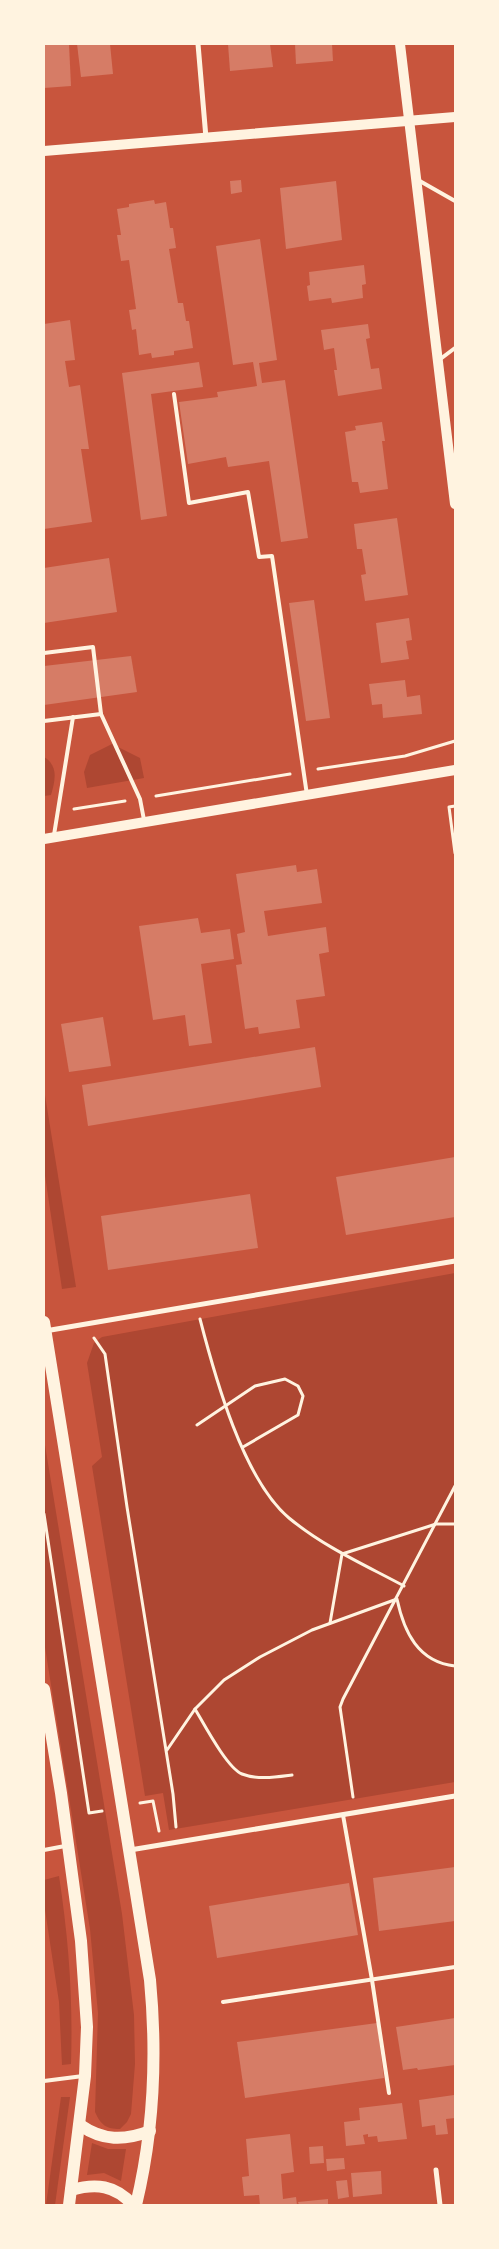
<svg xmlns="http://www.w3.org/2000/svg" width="499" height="2249" font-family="'DM Sans',sans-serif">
	<rect width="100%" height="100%" fill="#c8553d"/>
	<g fill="#ae4732">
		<polygon points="112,744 140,758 144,778 87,788 84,772 90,755"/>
		<path d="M44,757C59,766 55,781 51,795L44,796Z"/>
		<polygon points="44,1089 76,1287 62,1289 44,1169"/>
		<polygon points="455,1273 455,1782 169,1830 163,1793 145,1796 92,1466 102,1457 87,1363 94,1343 102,1337"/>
		<path d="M44,1439L122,1914L134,2015L135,2064L131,2114L127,2122L120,2129C106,2129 101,2125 95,2112L98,2013L90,1929L44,1641Z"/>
		<path d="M59,1876C69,1942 73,1998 71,2064L62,2065L59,2002L44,1903V1880Z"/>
		<polygon points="61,2097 70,2097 55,2205 46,2205"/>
		<polygon points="92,2143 108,2149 126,2149 121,2181 104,2173 87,2175"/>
	</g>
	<g fill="#d67c66">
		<polygon points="44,44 69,44 71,86 44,88"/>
		<polygon points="77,44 110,44 113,74 81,77"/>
		<polygon points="228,44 270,44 273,67 230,71"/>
		<polygon points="295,44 332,44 333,61 296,64"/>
		<polygon points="241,180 242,192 231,194 230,181"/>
		<polygon points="336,181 342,240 286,249 280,188"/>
		<polygon points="154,200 155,204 166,202 170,228 173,228 176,248 169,249 178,303 183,303 186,321 189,321 193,348 174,351 174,355 152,358 151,353 139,355 136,329 132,330 129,310 136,309 129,260 121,261 117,235 121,235 117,209 129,207 129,204"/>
		<polygon points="260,239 277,360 259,363 262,383 285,380 308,538 281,542 269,461 228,467 226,457 188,464 179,402 218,397 217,392 257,386 253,362 233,365 216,246"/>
		<polygon points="364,265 366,284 362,285 363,298 332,303 331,298 309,301 307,286 310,285 309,272"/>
		<polygon points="70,320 75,360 65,361 69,387 80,385 89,449 81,449 92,522 44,529 44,324"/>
		<polygon points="368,324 370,338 366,339 371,369 379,368 382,389 338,396 334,370 337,370 334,348 324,350 321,330"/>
		<polygon points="199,362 203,387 151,394 167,516 141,520 122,373"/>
		<polygon points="382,422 385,441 382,441 388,489 360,493 358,482 352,482 345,432 356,430 355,426"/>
		<polygon points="397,518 408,595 365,601 361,575 366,574 362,549 357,549 354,524"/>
		<polygon points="109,558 117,612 44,623 44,568"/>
		<polygon points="314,600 330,718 306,721 289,603"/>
		<polygon points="409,618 412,640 406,641 409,659 381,663 376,623"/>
		<polygon points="131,656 137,692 44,705 44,666"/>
		<polygon points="405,680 407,697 420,695 422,714 383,718 382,704 372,705 369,684"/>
		<polygon points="296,865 297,872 317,869 322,903 264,911 268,936 326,927 329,952 319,954 325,996 296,1000 300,1028 259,1034 258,1027 245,1029 236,965 242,964 237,934 245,932 236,874"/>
		<polygon points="198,918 201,933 230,929 234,959 201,964 212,1043 189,1046 185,1015 153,1020 139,926"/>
		<polygon points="103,1017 111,1066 69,1072 61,1024"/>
		<polygon points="315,1047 321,1087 88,1126 82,1085"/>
		<polygon points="455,1157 455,1217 346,1235 336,1177"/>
		<polygon points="250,1194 258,1248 108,1270 101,1216"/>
		<polygon points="455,1867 455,1921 379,1931 373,1878"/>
		<polygon points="349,1883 358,1935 217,1958 209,1906"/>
		<polygon points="455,2018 455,2065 418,2070 417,2068 403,2070 396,2027"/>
		<polygon points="377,2023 384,2078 245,2098 237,2042"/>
		<polygon points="454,2095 455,2118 446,2119 448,2134 436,2135 435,2125 422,2127 419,2100"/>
		<polygon points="402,2103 407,2139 378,2142 377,2136 368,2137 368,2134 363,2135 365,2144 346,2146 344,2122 360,2120 359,2108"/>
		<polygon points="290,2134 294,2172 281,2174 283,2199 296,2197 297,2205 260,2205 259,2195 244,2196 242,2177 249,2176 246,2139"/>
		<polygon points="323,2146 324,2163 310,2164 309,2147"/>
		<polygon points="344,2158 345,2169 327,2171 326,2159"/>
		<polygon points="381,2171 382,2194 353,2197 351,2173"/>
		<polygon points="347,2180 349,2197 338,2199 336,2181"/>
		<polygon points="328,2199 328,2205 299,2205 298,2202"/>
	</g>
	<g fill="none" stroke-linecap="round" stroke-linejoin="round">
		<g stroke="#fff3e0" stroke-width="3">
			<polyline points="318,769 405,756 455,741"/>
			<polyline points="156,796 290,774"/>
			<polyline points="455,806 449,807 455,853"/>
			<polyline points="74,809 125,801"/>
			<path d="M200,1319C215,1377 243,1479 289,1518C324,1547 365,1565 404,1586"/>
			<polyline points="94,1338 105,1354 127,1507 173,1794 176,1827"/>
			<polyline points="197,1425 255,1386 285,1379 298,1386 303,1396 298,1415 243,1447"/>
			<polyline points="44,1514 89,1813 102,1811"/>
			<polyline points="330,1623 342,1554 436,1524 455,1524"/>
			<path d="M195,1709C204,1724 227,1768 242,1774C258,1780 276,1777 292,1775"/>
			<path d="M167,1750L195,1709L224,1680L260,1657L312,1630L397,1599C404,1632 418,1662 455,1666"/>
			<polyline points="353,1797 340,1707 343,1699 455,1486"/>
			<polyline points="140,1803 153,1801 159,1831"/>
		</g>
		<g stroke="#fff3e0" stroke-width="4">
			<polyline points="418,180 455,201"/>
			<polyline points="439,360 455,348"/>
			<polyline points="174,394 189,503 248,492 259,557 272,556 307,795"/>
			<polyline points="44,653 93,647 101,714 140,799 144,820"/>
			<polyline points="44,721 101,714"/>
			<polyline points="54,835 73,717"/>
			<polyline points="343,1815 372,1980 389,2093"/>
			<polyline points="44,1850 65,1846"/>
			<polyline points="223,2002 455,1967"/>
			<polyline points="44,2081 83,2076"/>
		</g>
		<g stroke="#fff3e0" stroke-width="5">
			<polyline points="198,44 206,138"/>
			<polyline points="45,1331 455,1261"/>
			<polyline points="130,1850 455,1796"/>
			<polyline points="436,2170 440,2205"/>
		</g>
		<g stroke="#fff3e0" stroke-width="10">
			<polyline points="400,44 455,504"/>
			<polyline points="44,151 455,117"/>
			<polyline points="44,839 455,770"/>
		</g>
		<g stroke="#fff3e0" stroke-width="12">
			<path d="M44,1322L150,1980C157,2055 154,2131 136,2205"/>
			<polyline points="44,1689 61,1793 81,1941 87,2027 85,2076 69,2205"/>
			<path d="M80,2125C103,2141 124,2141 150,2131"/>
			<path d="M71,2190C96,2183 115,2185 133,2205"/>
		</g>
	</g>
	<rect width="499" height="2249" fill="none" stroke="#fff3e0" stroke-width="90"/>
</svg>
